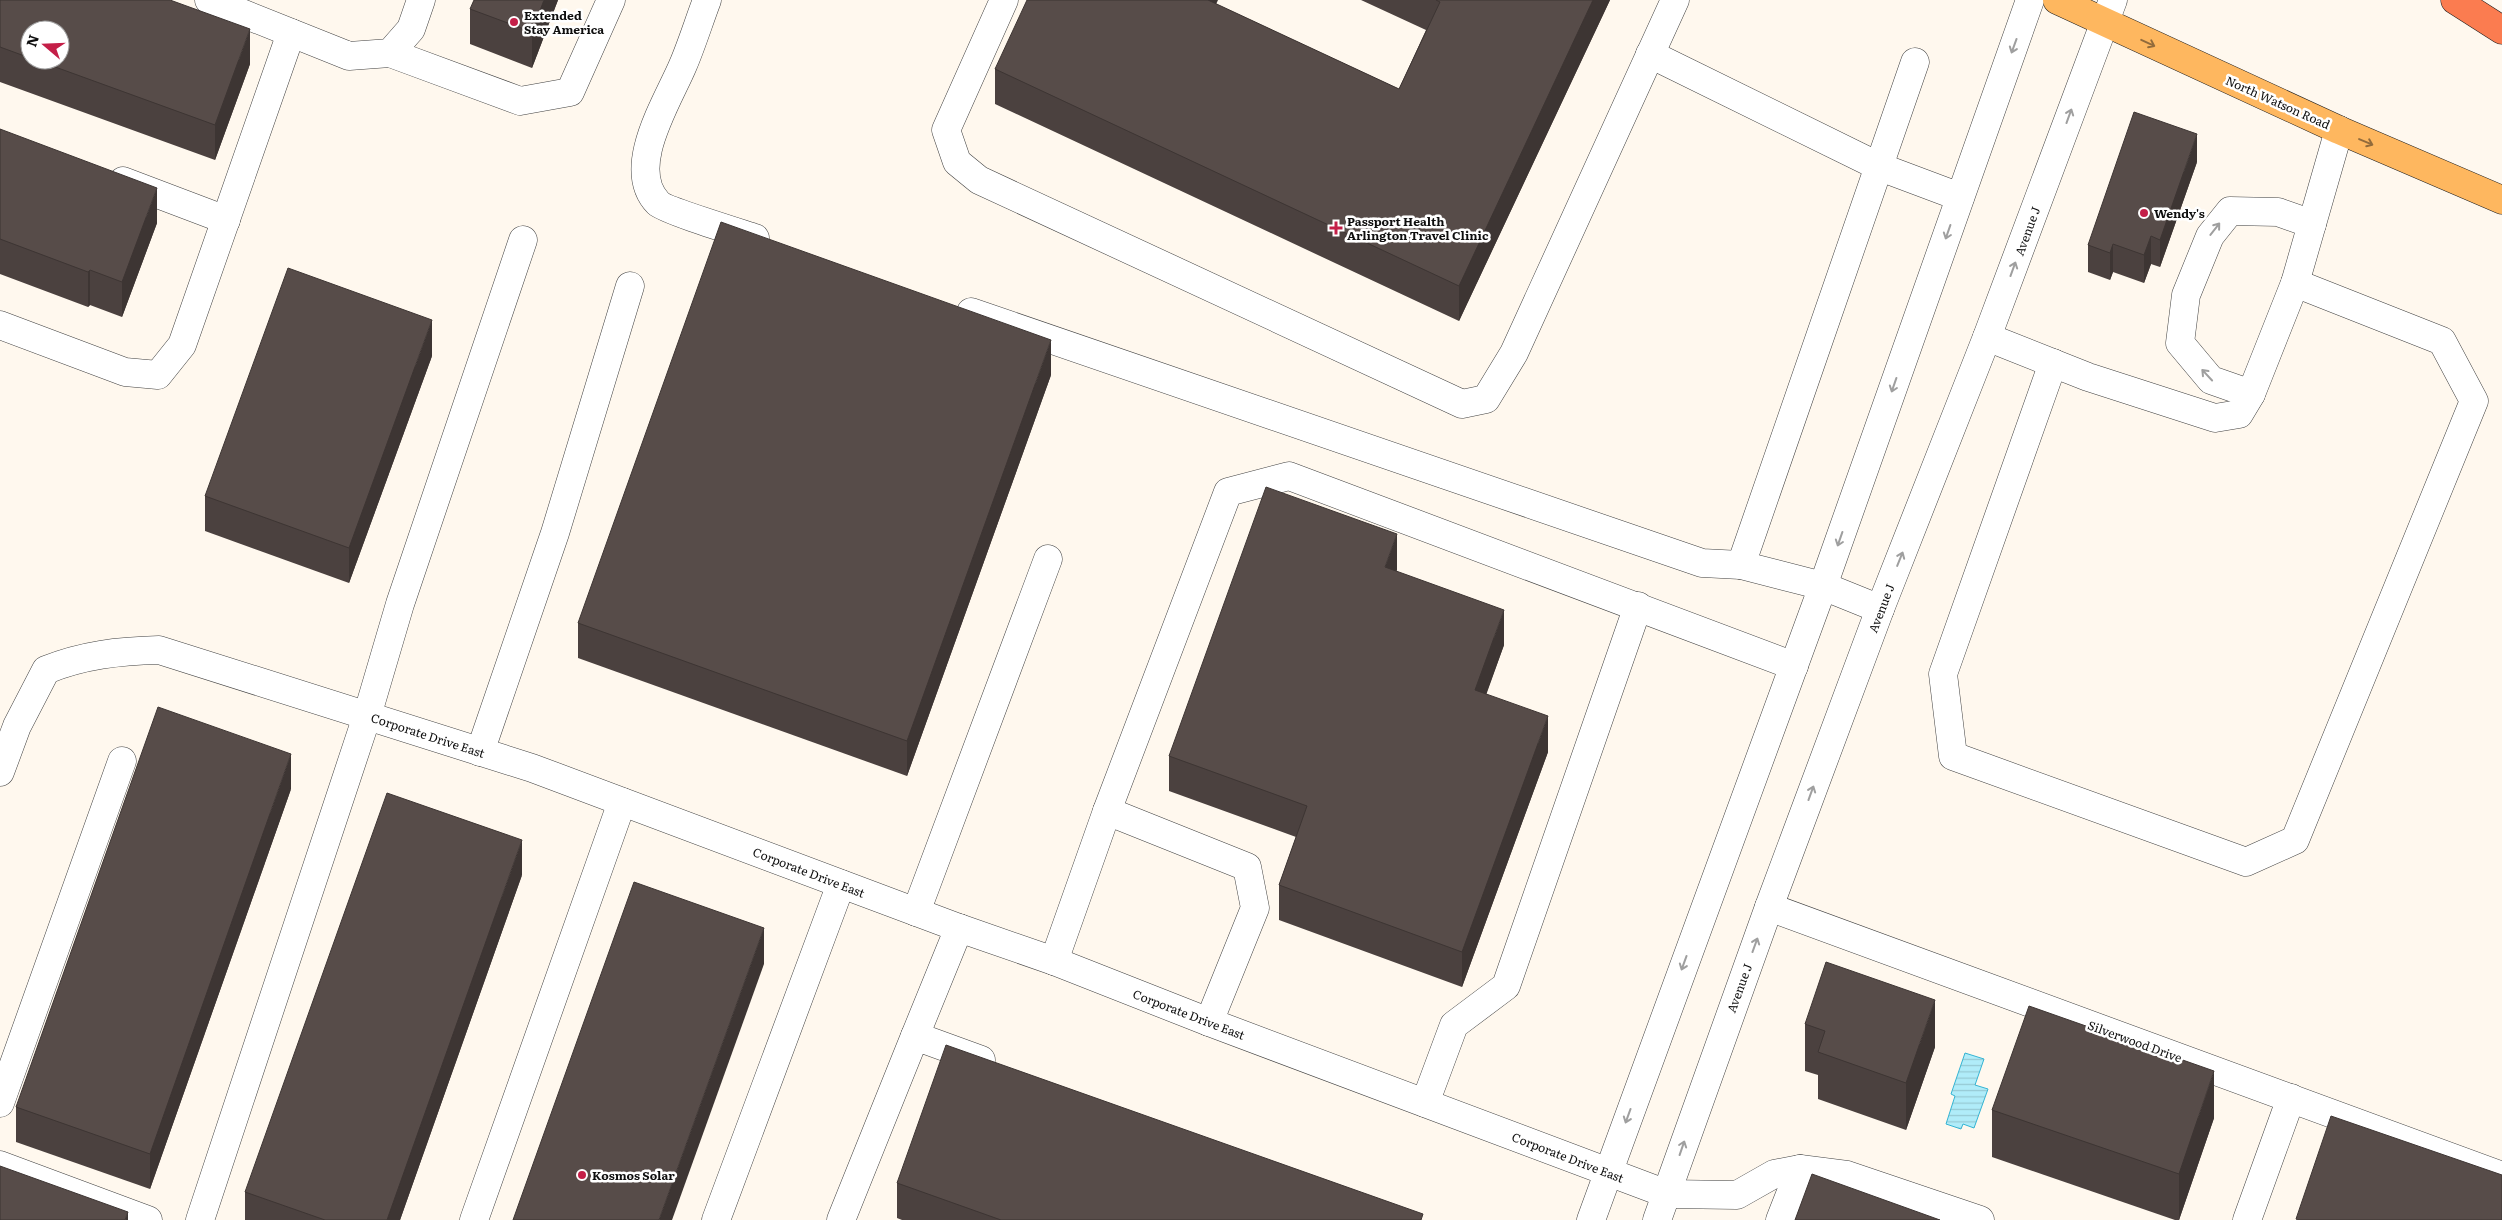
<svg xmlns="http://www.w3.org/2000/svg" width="2502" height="1220" font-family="Literata,serif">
	<defs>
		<pattern id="water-rules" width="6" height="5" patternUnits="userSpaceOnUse" patternTransform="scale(1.25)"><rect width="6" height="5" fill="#b0ecf9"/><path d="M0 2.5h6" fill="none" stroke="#96c9d4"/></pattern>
	</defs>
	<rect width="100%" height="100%" fill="#fff8ee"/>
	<polygon fill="url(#water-rules)" stroke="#34b4d3" points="1965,1053 1984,1059 1975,1085 1988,1089 1974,1128 1963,1124 1961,1129 1946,1124 1955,1096 1951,1094"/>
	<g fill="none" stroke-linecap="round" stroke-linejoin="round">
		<g stroke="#414141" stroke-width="29">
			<g id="minor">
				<polyline points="209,0 349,56 390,53 411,29 421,0"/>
				<path d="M707,0C699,21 692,44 683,65C668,101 624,168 658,203C665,210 740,233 755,238"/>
				<polyline points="1004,0 946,130 957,162 979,180 1462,404 1486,399 1514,353 1675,0"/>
				<polyline points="390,53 520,101 570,92 611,0"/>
				<polyline points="1650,54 1880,167 1960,197"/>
				<polyline points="123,181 226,220"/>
				<polyline points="971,312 1702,563 1741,565 1823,586 1880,609"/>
				<polyline points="0,325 125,372 158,375 182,345 291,33"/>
				<polyline points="1987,337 2088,377 2215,418 2239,414 2251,394 2295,283 2339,130"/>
				<polyline points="2053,363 1943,674 1953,756 2246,862 2295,840 2474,401 2442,341 2295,283"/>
				<polyline points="2251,394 2211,380 2180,343 2186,295 2210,236 2230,211 2278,212 2312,224"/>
				<polyline points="1741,565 1915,62"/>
				<polyline points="480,752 555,533 630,286"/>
				<path d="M0,772L17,726L46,670C83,655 119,651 159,650L532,768L959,928L1054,961L1209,1022L1667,1194L1737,1195L1774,1174L1800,1169L1847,1175L1980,1220"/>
				<polyline points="1107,811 1247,867 1255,908 1209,1022"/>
				<polyline points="1769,907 2502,1176"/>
				<polyline points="916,912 1048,559"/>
				<polyline points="1054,961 1107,811 1228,492 1289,476 1794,666"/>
				<polyline points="915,1036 959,928"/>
				<polyline points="0,1103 122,761"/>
				<polyline points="1425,1103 1454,1025 1506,986 1638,606"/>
				<polyline points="0,1165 148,1220"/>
				<polyline points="200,1220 367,716 400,604 523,240"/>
				<polyline points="474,1220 622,802"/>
				<polyline points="716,1220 841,884"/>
				<polyline points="841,1220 915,1036 981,1060"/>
				<polyline points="1591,1220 1823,586 2030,0"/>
				<polyline points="1657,1220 1769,907 1880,609 1987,337 2113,0"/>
				<polyline points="1780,1220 1800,1169"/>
				<polyline points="2247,1220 2291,1098"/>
			</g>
		</g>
		<g stroke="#1f1f1f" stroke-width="29">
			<polyline id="major" points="2057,0 2339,130 2502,200"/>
		</g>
		<g stroke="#1f1f1f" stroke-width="29">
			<polyline id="highway" points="2455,0 2502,30"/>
		</g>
		<use href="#minor" stroke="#fff" stroke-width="28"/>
		<use href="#major" stroke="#feb75f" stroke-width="28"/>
		<use href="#highway" stroke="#fb7c50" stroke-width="28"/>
	</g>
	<g fill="#4b413f" fill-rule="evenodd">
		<path d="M0,0L250,64L215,160L0,82ZM30,30L60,60H30Z"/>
		<polygon points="558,0 532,68 470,44 470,9"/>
		<polygon points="1361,0 1610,0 1459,321 995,104 995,69 1216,4 1399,89 1426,30"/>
		<polygon points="0,129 157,223 122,317 90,305 88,307 0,274"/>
		<polygon points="2197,162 2160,267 2151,264 2144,283 2113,272 2110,280 2088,272 2088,245"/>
		<polygon points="432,356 349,583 205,531 205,496"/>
		<polygon points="1051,375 907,776 578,658 578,623"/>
		<polygon points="1397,570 1396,571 1504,645 1486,694 1548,752 1462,987 1279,920 1279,885 1296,837 1169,791 1169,756"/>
		<polygon points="291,789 150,1189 16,1142 16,1107"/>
		<polygon points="522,875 400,1220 245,1220 245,1192"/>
		<polygon points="1805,1024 1935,1047 1906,1130 1818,1099 1818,1075 1805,1071"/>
		<polygon points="1992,1110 2214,1118 2179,1220 2175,1220 1992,1157"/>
		<polygon points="897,1183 1423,1220 902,1220 897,1218"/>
	</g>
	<g fill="#3d3533">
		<polygon points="544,0 558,0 532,68 532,32"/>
		<polygon points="1203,0 1218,0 1203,33"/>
		<polygon points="1593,0 1610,0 1459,321 1459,286"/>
		<polygon points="250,29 250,64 215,160 215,125"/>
		<polygon points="2197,134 2197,162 2160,267 2160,240"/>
		<polygon points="157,188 157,223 122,317 122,282"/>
		<polygon points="2151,236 2151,264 2144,283 2144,255"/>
		<polygon points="2113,244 2113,272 2110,280 2110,253"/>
		<polygon points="90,270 90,305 88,307 88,272"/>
		<polygon points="432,320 432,356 349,583 349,548"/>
		<polygon points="1051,340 1051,375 907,776 907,741"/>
		<polygon points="1397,534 1397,570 1385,602 1385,567"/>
		<polygon points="1504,610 1504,645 1475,726 1475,690"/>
		<polygon points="1548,716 1548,752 1462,987 1462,952"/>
		<polygon points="291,754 291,789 150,1189 150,1154"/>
		<polygon points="522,840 522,875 400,1220 387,1220"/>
		<polygon points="764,928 764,964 672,1220 659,1220"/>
		<polygon points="1935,1000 1935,1047 1906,1130 1906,1083"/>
		<polygon points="2214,1071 2214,1118 2179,1220 2179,1174"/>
		<polygon points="128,1212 128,1220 125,1220"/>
	</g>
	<g fill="#574c49" stroke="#3d3533">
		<polygon points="0,0 170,0 250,29 215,125 36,60 60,60 60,30 30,30 30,58 0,47"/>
		<polygon points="474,0 544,0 532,32 470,9"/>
		<polygon points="1027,0 1208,0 1399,89 1440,2 1436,0 1593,0 1459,286 995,69"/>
		<polygon points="2134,112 2197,134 2160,240 2151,236 2144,255 2113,244 2110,253 2088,245"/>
		<polygon points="0,129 157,188 122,282 90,270 88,272 0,239"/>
		<polygon points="721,222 1051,340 907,741 578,623"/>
		<polygon points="288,268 432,320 349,548 205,496"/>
		<polygon points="1266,487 1397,534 1385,567 1504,610 1475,690 1548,716 1462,952 1279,885 1307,806 1169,756"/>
		<polygon points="158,707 291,754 150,1154 16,1107"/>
		<polygon points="387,793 522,840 387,1220 325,1220 245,1192"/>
		<polygon points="634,882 764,928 659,1220 513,1220"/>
		<polygon points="1826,962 1935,1000 1906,1083 1818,1052 1825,1031 1805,1024"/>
		<polygon points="2029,1006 2214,1071 2179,1174 1992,1110"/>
		<polygon points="946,1045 1423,1214 1421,1220 1001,1220 897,1183"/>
		<polygon points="2331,1116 2502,1175 2502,1220 2298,1220 2296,1219"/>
		<polygon points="0,1166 128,1212 125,1220 0,1220"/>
		<polygon points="1812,1174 1940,1220 1795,1220"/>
	</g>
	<defs><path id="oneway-shaft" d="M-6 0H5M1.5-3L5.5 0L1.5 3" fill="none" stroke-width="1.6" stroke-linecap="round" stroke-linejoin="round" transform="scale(1.25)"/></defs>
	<g stroke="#926b3b">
		<use href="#oneway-shaft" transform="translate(2148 43) rotate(25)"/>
		<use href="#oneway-shaft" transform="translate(2366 142) rotate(23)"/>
	</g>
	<g stroke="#9f9f9f">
		<use href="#oneway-shaft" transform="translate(2014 46) rotate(110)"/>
		<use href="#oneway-shaft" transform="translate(2069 116) rotate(-70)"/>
		<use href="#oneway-shaft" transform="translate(2215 229) rotate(-52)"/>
		<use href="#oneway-shaft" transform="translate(1948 232) rotate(109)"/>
		<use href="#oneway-shaft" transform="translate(2013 269) rotate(-70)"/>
		<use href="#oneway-shaft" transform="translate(2207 375) rotate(-133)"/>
		<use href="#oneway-shaft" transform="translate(1894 385) rotate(109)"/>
		<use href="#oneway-shaft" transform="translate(1840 539) rotate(109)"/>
		<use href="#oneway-shaft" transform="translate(1900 559) rotate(-68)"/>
		<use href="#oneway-shaft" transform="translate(1811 793) rotate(-70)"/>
		<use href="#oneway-shaft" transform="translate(1755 945) rotate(-70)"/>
		<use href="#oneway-shaft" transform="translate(1684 963) rotate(110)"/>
		<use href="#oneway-shaft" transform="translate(1628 1116) rotate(110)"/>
		<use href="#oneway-shaft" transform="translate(1682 1148) rotate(-71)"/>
	</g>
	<g fill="#c41f48" stroke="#fff" stroke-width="2">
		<circle cx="514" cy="22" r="5"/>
		<circle cx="2144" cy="213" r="5"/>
		<path d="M1333.5 220.5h5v5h5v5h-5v5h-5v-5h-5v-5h5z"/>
		<circle cx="582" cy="1175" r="5"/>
	</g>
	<g text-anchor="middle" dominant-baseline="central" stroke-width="5" stroke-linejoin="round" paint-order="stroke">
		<g font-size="12" font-weight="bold" fill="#0e0e0e" stroke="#fff" text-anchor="start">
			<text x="524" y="15">Extended<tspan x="524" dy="14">Stay America</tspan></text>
			<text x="2154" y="213">Wendy's</text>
			<text x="1347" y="221">Passport Health<tspan x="1347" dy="14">Arlington Travel Clinic</tspan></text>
			<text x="592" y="1175">Kosmos Solar</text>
		</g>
		<g font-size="12" fill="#0e0e0e" stroke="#fff">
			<text transform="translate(2278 102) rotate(24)">North Watson Road</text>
			<text transform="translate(2027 231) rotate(-70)">Avenue J</text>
			<text transform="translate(1881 608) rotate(-69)">Avenue J</text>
			<text transform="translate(428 735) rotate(18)">Corporate Drive East</text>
			<text transform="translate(809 872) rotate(21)">Corporate Drive East</text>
			<text transform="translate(1739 988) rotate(-70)">Avenue J</text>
			<text transform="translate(1189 1014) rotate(21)">Corporate Drive East</text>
			<text transform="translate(2135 1041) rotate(20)">Silverwood Drive</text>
			<text transform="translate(1568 1157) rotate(21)">Corporate Drive East</text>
		</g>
	</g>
	<g transform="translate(45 45) rotate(289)"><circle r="24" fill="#ffffff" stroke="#9f9f9f"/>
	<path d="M0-4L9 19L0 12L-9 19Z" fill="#c41f48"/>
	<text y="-8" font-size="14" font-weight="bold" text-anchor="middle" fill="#0e0e0e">N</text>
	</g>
</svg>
